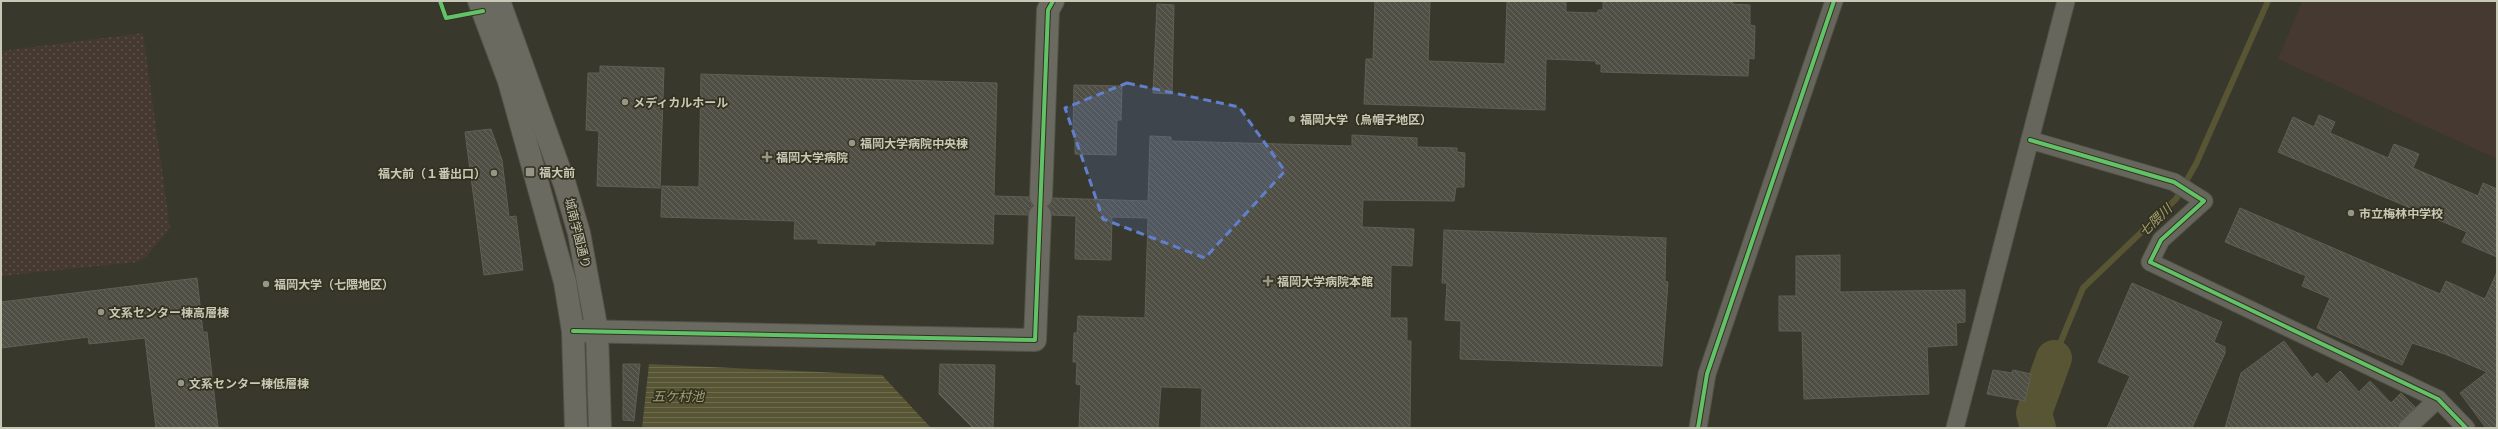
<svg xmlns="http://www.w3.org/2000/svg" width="2498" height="429" font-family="'Golos Text','Noto Sans JP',sans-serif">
	<defs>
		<pattern id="grass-dots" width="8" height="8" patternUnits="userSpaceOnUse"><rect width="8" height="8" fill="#453931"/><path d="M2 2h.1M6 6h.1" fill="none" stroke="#5e544d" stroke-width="1.8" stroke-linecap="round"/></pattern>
		<pattern id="water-rules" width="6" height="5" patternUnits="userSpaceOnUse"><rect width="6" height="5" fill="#575534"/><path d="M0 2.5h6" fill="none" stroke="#6e6c4f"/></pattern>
		<pattern id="building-back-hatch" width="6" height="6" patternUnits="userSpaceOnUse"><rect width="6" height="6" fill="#4f4f45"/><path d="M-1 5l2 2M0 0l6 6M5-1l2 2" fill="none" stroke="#67675e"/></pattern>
	</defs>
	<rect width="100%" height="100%" fill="#38382c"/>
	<polygon fill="url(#grass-dots)" points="143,33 170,228 147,256 138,262 1,276 1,51"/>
	<polygon fill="#453931" points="2302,1 2497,1 2497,159 2278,59"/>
	<polygon fill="url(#water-rules)" points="649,364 882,375 931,428 642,428"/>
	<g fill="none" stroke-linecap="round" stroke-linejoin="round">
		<polyline stroke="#575534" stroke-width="6" points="2054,358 2083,288 2176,199 2196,164 2268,1"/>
		<polyline stroke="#575534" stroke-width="36" points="2038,428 2034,413 2054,358"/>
	</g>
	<g fill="url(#building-back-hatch)" stroke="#605f54">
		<polygon points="1375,1 1430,1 1428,61 1505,64 1507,1 1566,1 1566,12 1598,13 1598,10 1603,10 1603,1 1733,1 1732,4 1750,5 1750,25 1755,26 1754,59 1749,58 1748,76 1601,72 1601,64 1596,64 1596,61 1546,59 1545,110 1364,104 1366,59 1373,59"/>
		<polygon points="1157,4 1174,5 1172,94 1153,93"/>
		<polygon points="600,66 664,68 660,188 597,186 599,131 586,130 588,73 600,73"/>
		<polygon points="701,74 997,83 994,196 1029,197 1032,206 1028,215 994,214 993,244 875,241 875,245 818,243 818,239 794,239 795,221 661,217 662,186 699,187"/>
		<polygon points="1074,85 1122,86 1121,120 1117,120 1116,155 1075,154 1075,133 1073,133"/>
		<polygon points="2319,115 2335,122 2330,133 2388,158 2394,144 2419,154 2413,168 2478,196 2483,183 2497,189 2497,257 2462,242 2467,232 2278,152 2293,117 2314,127"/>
		<polygon points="491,129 502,160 509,217 516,216 523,270 484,275 465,132"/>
		<polygon points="1352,135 1417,138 1417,147 1457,148 1457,152 1465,153 1464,187 1456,187 1454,201 1363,200 1362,227 1414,229 1412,266 1391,265 1390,318 1407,318 1407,341 1411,341 1410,428 1201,428 1202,388 1161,387 1158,428 1079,428 1081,385 1076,384 1077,362 1073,362 1074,333 1077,333 1078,316 1145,318 1148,218 1112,217 1111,260 1075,259 1076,216 1052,215 1049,206 1053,198 1148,201 1150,136 1171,137 1171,141 1352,146"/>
		<polygon points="2240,208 2440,294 2446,281 2485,299 2497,272 2497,428 2486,428 2460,393 2487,372 2445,354 2412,343 2402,365 2317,328 2330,298 2302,286 2306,276 2225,242"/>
		<polygon points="1444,230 1666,238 1665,281 1668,282 1662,366 1460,359 1461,321 1445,320 1447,283 1442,283"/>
		<polygon points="1840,255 1840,292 1965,290 1965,322 1956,323 1957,345 1927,347 1929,394 1804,399 1802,331 1779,331 1779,296 1796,296 1796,256"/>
		<polygon points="197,278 203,332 207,332 218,428 156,428 145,338 89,344 88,337 1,348 1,302"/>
		<polygon points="2132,283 2222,322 2214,342 2225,347 2225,353 2192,428 2107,428 2130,376 2098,362"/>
		<polygon points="2284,341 2312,378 2317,373 2327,384 2340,371 2359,392 2370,381 2391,403 2401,393 2415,407 2395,428 2225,428 2241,373"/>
		<polygon points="623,364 640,364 634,421 623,420"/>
		<polygon points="940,364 995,365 993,428 973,428 939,394"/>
		<polygon points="1993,370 2012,373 2013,370 2031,374 2025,401 1987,394"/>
	</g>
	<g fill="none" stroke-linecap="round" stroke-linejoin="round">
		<g stroke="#53534a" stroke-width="19">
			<g id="street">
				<polyline points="2030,140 2174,182 2204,201 2161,240 2150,262 2438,399 2466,428"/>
				<polyline points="1698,428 1707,374 1834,1"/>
				<polyline points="1955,428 2066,1"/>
				<polyline points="2407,428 2438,399"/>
			</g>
		</g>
		<g stroke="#53534a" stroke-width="24">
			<g id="secondary">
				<polyline points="479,1 509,81 565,282 573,331 576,428"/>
				<polyline points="499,1 565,185 579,233 597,331 600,428"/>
				<polyline points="1041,197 1048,10 1053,1"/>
				<polyline points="573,331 1035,340 1040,215"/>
			</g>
		</g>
		<use href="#street" stroke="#66665c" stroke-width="17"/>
		<use href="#secondary" stroke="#6a6a60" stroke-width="22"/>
		<g stroke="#333220" stroke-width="6">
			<g id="cycleway">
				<polyline points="440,1 446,18 483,11"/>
				<polyline points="2030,140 2174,182 2204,201 2161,240 2150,262 2438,399 2466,428"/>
				<polyline points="573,331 1035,340 1048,10 1053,1"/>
				<polyline points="1698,428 1707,374 1834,1"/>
			</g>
		</g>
		<use href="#cycleway" stroke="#61c268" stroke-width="4"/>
	</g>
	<path fill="#617fcb" fill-opacity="0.2" stroke="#617fcb" stroke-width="3" stroke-dasharray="8 5" stroke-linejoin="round" d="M1127,83L1239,107L1285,171L1205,258L1103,219L1065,108Z"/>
	<g fill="#969686" stroke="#333220" stroke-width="1.5">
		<circle cx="625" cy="102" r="4"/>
		<circle cx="1292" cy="119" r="4"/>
		<circle cx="852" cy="143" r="4"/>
		<path d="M765 151h4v4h4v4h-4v4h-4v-4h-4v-4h4z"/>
		<rect x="525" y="167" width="10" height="10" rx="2"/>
		<circle cx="494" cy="173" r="4"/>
		<circle cx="2351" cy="213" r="4"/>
		<path d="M1266 275h4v4h4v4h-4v4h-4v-4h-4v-4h4z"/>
		<circle cx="266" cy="284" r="4"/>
		<circle cx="101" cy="312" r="4"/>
		<circle cx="181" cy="383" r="4"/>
	</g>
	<g text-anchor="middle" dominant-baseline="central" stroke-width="3.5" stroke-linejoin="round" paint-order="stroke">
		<g font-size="12" font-weight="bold" fill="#c8c8b7" stroke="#333220" text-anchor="start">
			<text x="633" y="102">メディカルホール</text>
			<text x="1300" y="119">福岡大学（烏帽子地区）</text>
			<text x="860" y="143">福岡大学病院中央棟</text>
			<text x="776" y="157">福岡大学病院</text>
			<text x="539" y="172">福大前</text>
			<text x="486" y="173" text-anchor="end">福大前（１番出口）</text>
			<text x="2359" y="213">市立梅林中学校</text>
			<text x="1277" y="281">福岡大学病院本館</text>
			<text x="274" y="284">福岡大学（七隈地区）</text>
			<text x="109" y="312">文系センター棟高層棟</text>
			<text x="189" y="383">文系センター棟低層棟</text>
		</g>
		<g font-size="12" fill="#c8c8b7" stroke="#333220">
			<text transform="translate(578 233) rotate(76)">城南学園通り</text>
		</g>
		<g font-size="13" font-style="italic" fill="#a4a173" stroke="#333220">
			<text transform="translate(2155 220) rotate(-44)">七隈川</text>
			<text x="678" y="396">五ケ村池</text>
		</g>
	</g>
	<rect width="2498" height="429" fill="none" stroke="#c8c8b7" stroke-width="4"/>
</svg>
